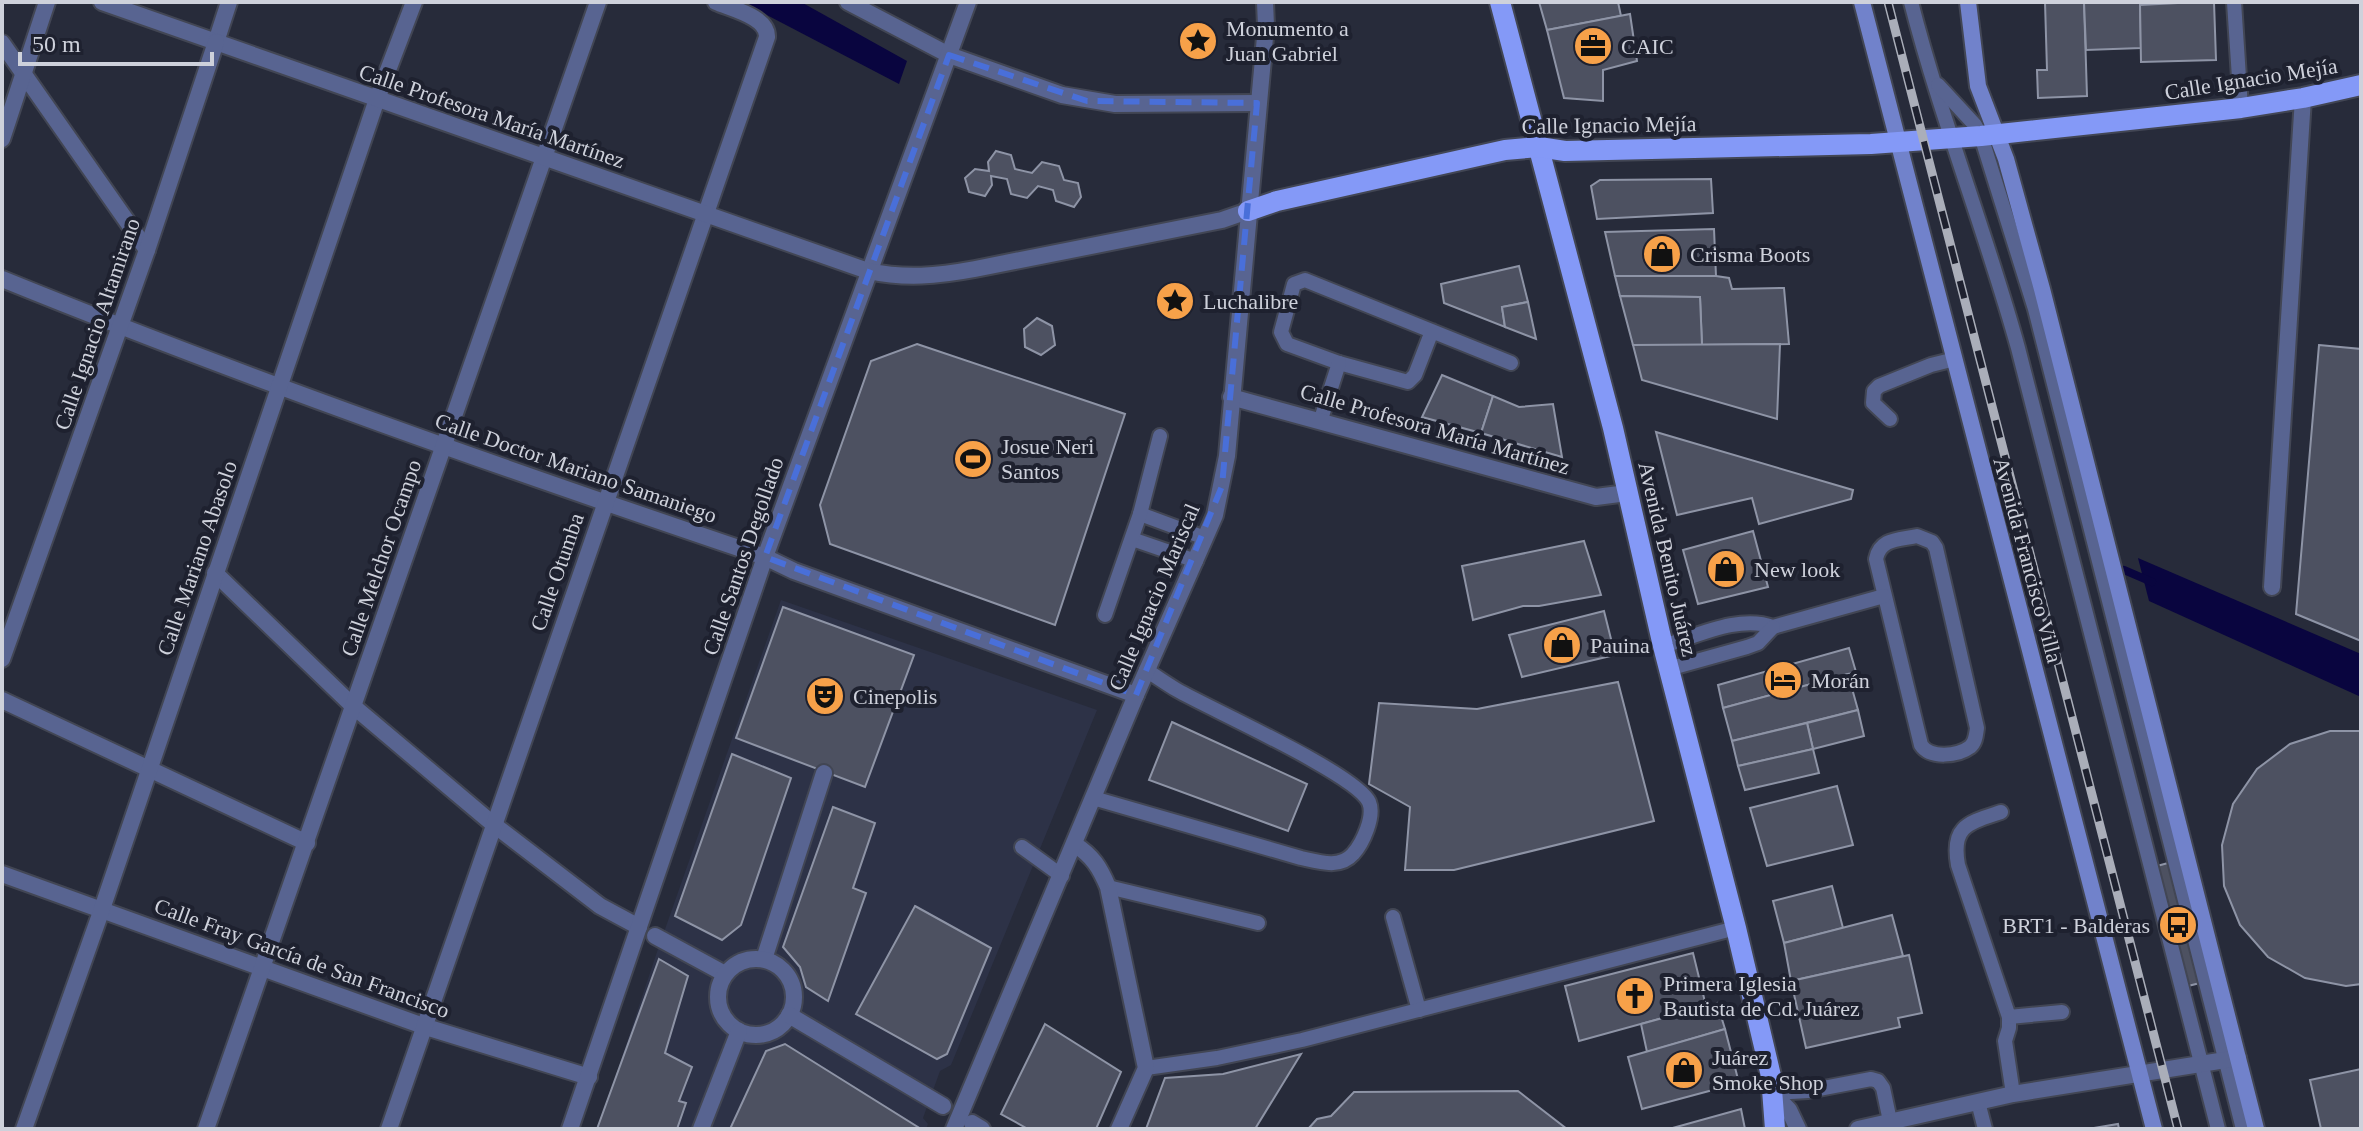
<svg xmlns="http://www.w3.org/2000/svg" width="2363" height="1131" font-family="Georgia,serif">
	<rect width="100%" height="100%" fill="#272b3a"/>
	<polygon fill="#2d3247" points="781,600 1097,710 951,1065 940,1071 923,1118 928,1124 926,1129 598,1129 657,952"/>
	<g fill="#09053f">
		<polygon points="742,2 801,2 907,61 899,84"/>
		<polygon points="2138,558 2361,654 2361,697 2149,601"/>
	</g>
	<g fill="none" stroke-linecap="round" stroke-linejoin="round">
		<polyline stroke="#09053f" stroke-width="8" points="2124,570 2152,582"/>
	</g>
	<g fill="#4d5161" stroke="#8e94a6" stroke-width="2">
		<polygon points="1539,2 1618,2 1621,16 1547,30"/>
		<polygon points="2045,2 2084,2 2087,96 2038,98 2037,70 2047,70"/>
		<polygon points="2084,2 2140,2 2141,48 2086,50"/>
		<polygon points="2197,2 2214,2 2216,60 2141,62 2140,5"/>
		<polygon points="1630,14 1637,61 1603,70 1603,101 1564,98 1547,30"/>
		<polygon points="996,151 1011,155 1015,169 1032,173 1042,162 1059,166 1064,180 1078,183 1081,197 1074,207 1056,201 1053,190 1038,186 1027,198 1011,194 1007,179 991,176 992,185 985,196 969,192 965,178 975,169 989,171 988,162"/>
		<polygon points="1711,179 1713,213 1597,219 1591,186 1600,180"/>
		<polygon points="1714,229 1716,276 1615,276 1605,232"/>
		<polygon points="1519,266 1528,302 1502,307 1505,327 1444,303 1441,284"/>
		<polygon points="1615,276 1716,276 1729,278 1732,289 1784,288 1789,344 1702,345 1700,297 1620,296"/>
		<polygon points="1620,296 1700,297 1702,345 1633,345"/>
		<polygon points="1528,302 1536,339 1505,327 1502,307"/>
		<polygon points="1037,318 1052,326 1055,345 1041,355 1025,347 1024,329"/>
		<polygon points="917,344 1125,414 1055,625 830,544 820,505 871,361"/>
		<polygon points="1780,344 1777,419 1642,380 1633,345"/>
		<polygon points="2319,345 2361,349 2361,641 2296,614"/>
		<polygon points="1442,375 1493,396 1481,433 1422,417"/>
		<polygon points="1493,396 1519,407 1553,404 1562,457 1481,433"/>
		<polygon points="1656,432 1853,490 1851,499 1759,524 1752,498 1677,515"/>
		<polygon points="1753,531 1768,587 1698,604 1683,550"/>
		<polygon points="1584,541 1601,595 1539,606 1523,606 1473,620 1462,566"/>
		<polygon points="783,607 914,655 865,787 736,738"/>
		<polygon points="1604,611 1615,655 1522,677 1509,635"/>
		<polygon points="1849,648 1856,672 1723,708 1718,685"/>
		<polygon points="1848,674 1858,710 1732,741 1723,708"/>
		<polygon points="1618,682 1654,821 1454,870 1405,870 1410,807 1369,784 1379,703 1477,709"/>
		<polygon points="1858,710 1864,736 1813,749 1807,723"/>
		<polygon points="1172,722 1307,784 1288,831 1149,780"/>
		<polygon points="1807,723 1813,749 1738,766 1732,741"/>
		<polygon points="2330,731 2361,731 2361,984 2346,986 2305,978 2268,957 2240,925 2224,886 2222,845 2233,804 2257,769 2290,744"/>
		<polygon points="1813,749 1819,773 1745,790 1738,766"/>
		<polygon points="732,754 791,778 741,925 722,940 675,916"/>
		<polygon points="1837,786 1853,845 1767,866 1750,808"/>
		<polygon points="833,807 875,823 853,888 866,893 828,1001 806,987 800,967 783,947"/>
		<polygon points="2168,863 2200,983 2188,986 2157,866"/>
		<polygon points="1832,886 1843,928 1784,943 1773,901"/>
		<polygon points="915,906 991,948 947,1054 937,1059 856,1014"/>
		<polygon points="1892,915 1903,956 1791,981 1784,943"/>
		<polygon points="1693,953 1706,1006 1579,1041 1565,986"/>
		<polygon points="1909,955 1922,1013 1898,1018 1900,1027 1806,1048 1791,981"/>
		<polygon points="659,959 688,976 665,1053 692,1067 679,1101 686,1103 677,1129 597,1129"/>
		<polygon points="1717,1003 1725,1029 1647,1052 1641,1024"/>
		<polygon points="1045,1024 1121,1072 1096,1129 1028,1129 1001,1114"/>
		<polygon points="1725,1029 1739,1083 1642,1109 1628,1057"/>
		<polygon points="785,1044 921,1129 730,1129 766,1051"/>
		<polygon points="1301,1054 1255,1129 1146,1129 1165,1078 1223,1074"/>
		<polygon points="2361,1069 2361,1129 2321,1129 2310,1080"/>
		<polygon points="1518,1091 1567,1129 1308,1129 1317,1119 1331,1116 1354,1092"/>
		<polygon points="1741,1109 1745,1129 1669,1129"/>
		<polygon points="2118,1124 2119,1129 2088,1129"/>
	</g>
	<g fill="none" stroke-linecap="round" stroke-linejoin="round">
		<g stroke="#424654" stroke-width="18">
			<g id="service">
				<path d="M1911,2C1941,119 1986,232 2018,348L2218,1129"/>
				<polyline points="2234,2 2241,108"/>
				<polyline points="1938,85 1975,125 1981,136 2035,309 2243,1129"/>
				<polyline points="1432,331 1415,375 1408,382 1339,363 1287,344 1281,332 1294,284 1305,280 1511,363"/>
				<polyline points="1321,419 1339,363"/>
				<polyline points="1890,419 1873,403 1874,391 1879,386 1931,365 1955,359"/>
				<polyline points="1140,514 1205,538"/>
				<path d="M1917,536L1932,542L1936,548L1977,728C1976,734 1976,742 1970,747C1958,756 1930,759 1921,745L1876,559C1880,538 1899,540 1917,536Z"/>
				<polyline points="1132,539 1196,561"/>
				<polyline points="1105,615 1140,514 1160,436"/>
				<path d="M1663,646C1695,637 1739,614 1773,627L1884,596"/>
				<polyline points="1668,669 1747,647 1758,643 1773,627"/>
				<path d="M1093,798L1301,858C1319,862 1340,869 1353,854C1363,843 1375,816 1369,802C1356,774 1212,710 1177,690C1167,684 1157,677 1146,670"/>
				<path d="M2001,812C1968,823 1951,826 1958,865L2009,1017V1028L2005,1041L2013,1094"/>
				<polyline points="1022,847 1062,876"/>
				<polyline points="1108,887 1258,923"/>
				<polyline points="1393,917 1419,1010"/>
				<polyline points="2009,1017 2062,1012"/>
				<polyline points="1146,1068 1217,1058 1302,1040 1736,928"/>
				<polyline points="1773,1093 1808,1091 1871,1079 1878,1081 1883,1088 1890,1121"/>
				<polyline points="1978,1102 1985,1129"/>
			</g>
		</g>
		<g stroke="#424654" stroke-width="20">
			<g id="pedestrian">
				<polyline points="655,936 725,974"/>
				<polyline points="764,959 824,773"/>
				<circle cx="756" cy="997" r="38"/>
				<polyline points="789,1015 943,1106"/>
				<polyline points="972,1123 982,1129"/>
				<polyline points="701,1129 739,1031"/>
			</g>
		</g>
		<g stroke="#424654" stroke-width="20">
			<g id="minor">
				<polyline points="848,2 949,55 1062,95 1115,104 1257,103"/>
				<polyline points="216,42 229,2"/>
				<polyline points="2,43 147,250"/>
				<polyline points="2,139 47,2"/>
				<path d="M2,279C253,381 508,470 765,557L794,571L1136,695"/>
				<polyline points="1231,397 1596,497 1627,493"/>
				<polyline points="215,573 353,706 493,824 600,906 639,927"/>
				<polyline points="2272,587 2303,98"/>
				<polyline points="2,700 307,843"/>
				<path d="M1074,844C1093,856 1100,868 1108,887L1146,1068L1119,1129"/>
				<polyline points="2,874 426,1027 589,1077"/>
				<polyline points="1773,1093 1789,1110 1798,1129"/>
				<polyline points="24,1129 102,909 377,99 414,2"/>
				<polyline points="206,1129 598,2"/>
				<path d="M389,1129L767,37C768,17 732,9 716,2"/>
				<polyline points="570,1129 765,557 968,2"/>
				<polyline points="954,1129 1136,695 1205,538 1215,515 1227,456 1266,26 1265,2"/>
				<polyline points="1858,1129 2013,1094 2238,1058"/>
			</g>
		</g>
		<g stroke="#424654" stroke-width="20">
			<g id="tertiary">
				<path d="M102,2L868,271C906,279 937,276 975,269L1222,220L1248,211"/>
				<polyline points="2,659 147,250 216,42"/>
			</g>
		</g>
		<g stroke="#424654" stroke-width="20">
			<g id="secondary">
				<polyline points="1862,2 2154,1129"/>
				<polyline points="1968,2 1978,86 2006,159 2042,289 2256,1129"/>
			</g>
		</g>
		<g stroke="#424654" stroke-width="24">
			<g id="primary">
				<polyline points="1500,2 1613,428 1663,646 1736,928 1771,1076 1775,1129"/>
				<polyline points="1248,211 1277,201 1505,150 1539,147 1565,151 1871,144 1981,136 2241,108 2303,98 2361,85"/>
			</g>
		</g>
		<use href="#service" stroke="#586491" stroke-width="14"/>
		<use href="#pedestrian" stroke="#586491" stroke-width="16"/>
		<use href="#minor" stroke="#586491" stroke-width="16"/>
		<use href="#tertiary" stroke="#586491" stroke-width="16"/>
		<use href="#secondary" stroke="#7182cb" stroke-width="16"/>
		<use href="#primary" stroke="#8499f7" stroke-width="20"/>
		<g stroke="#aaaeb9" stroke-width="9">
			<polyline id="rail" points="1888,2 2178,1129"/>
		</g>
		<use href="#rail" stroke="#1e212f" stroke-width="6" stroke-dasharray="18" stroke-linecap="butt"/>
	</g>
	<path fill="none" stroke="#496fd9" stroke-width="6" stroke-dasharray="16 10" stroke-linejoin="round" d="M949,55L1087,101L1257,103L1222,486L1136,695L765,557Z"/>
	<defs>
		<g id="sight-disc" transform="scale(2)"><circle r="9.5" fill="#f7a149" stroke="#1e212f"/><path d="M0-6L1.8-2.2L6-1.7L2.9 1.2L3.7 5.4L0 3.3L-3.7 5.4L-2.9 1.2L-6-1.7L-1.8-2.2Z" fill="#111"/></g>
		<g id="office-disc" transform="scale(2)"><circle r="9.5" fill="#f7a149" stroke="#1e212f"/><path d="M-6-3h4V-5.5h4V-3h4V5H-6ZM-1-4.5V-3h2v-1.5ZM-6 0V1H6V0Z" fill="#111"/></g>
		<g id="shop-disc" transform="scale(2)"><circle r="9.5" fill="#f7a149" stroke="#1e212f"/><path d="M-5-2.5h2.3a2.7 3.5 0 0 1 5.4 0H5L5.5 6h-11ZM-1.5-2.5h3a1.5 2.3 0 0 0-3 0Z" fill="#111"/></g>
		<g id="stadium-disc" transform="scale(2)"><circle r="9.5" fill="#f7a149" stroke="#1e212f"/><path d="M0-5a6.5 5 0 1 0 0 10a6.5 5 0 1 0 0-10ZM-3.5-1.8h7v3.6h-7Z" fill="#111"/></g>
		<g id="hotel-disc" transform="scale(2)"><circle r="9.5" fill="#f7a149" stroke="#1e212f"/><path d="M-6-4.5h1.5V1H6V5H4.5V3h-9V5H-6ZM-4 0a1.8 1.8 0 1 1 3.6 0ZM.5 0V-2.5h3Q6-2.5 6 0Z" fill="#111"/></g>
		<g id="theatre-disc" transform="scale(2)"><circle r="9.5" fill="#f7a149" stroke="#1e212f"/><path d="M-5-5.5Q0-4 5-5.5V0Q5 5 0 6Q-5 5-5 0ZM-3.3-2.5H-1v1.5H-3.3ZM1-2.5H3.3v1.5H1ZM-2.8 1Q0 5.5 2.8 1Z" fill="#111"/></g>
		<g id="bus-disc" transform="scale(2)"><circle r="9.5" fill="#f7a149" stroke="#1e212f"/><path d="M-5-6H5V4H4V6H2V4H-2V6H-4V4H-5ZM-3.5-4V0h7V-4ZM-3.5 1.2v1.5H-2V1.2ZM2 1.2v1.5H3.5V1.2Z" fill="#111"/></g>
		<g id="church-disc" transform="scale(2)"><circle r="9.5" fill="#f7a149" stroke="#1e212f"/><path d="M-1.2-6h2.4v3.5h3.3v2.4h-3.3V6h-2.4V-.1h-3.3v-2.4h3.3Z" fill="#111"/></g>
	</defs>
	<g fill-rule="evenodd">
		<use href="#sight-disc" x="1198" y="41"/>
		<use href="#office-disc" x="1593" y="46"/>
		<use href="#shop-disc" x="1662" y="254"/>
		<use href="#sight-disc" x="1175" y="301"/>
		<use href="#stadium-disc" x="973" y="459"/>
		<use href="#shop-disc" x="1726" y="569"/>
		<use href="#shop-disc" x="1562" y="645"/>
		<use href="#hotel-disc" x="1783" y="680"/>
		<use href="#theatre-disc" x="825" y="696"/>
		<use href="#bus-disc" x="2178" y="925"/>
		<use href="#church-disc" x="1635" y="996"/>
		<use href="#shop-disc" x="1684" y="1070"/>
	</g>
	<g text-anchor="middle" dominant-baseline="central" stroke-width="8" stroke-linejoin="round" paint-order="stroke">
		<g font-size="22" fill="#ced1db" stroke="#1e212f" text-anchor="start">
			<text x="1226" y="28">Monumento a<tspan x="1226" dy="25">Juan Gabriel</tspan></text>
			<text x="1621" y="46">CAIC</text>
			<text x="1690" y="254">Crisma Boots</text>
			<text x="1203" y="301">Luchalibre</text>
			<text x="1001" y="446">Josue Neri<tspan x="1001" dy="25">Santos</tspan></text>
			<text x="1754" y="569">New look</text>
			<text x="1590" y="645">Pauina</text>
			<text x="1811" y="680">Morán</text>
			<text x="853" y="696">Cinepolis</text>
			<text x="2150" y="925" text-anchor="end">BRT1 - Balderas</text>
			<text x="1663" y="983">Primera Iglesia<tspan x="1663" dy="25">Bautista de Cd. Juárez</tspan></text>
			<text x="1712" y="1057">Juárez<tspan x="1712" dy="25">Smoke Shop</tspan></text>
		</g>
		<g font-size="22" fill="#ced1db" stroke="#1e212f">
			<text transform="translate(2251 79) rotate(-9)">Calle Ignacio Mejía</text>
			<text transform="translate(492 116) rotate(19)">Calle Profesora María Martínez</text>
			<text transform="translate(1609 125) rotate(-1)">Calle Ignacio Mejía</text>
			<text transform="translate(97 324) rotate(-71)">Calle Ignacio Altamirano</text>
			<text transform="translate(1435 429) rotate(16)">Calle Profesora María Martínez</text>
			<text transform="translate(576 468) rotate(19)">Calle Doctor Mariano Samaniego</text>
			<text transform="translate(743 556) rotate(-71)">Calle Santos Degollado</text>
			<text transform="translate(197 558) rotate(-71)">Calle Mariano Abasolo</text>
			<text transform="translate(381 558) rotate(-71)">Calle Melchor Ocampo</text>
			<text transform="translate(1668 559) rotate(77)">Avenida Benito Juárez</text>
			<text transform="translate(2028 560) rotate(75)">Avenida Francisco Villa</text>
			<text transform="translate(557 572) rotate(-71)">Calle Otumba</text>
			<text transform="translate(1154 597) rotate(-67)">Calle Ignacio Mariscal</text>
			<text transform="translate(302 958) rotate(20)">Calle Fray García de San Francisco</text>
		</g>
	</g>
	<rect width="2363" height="1131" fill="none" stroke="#ced1db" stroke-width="8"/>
	<path d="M20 52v12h192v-12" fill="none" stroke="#ced1db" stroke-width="4"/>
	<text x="32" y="52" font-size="24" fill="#ced1db" stroke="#1e212f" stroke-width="6" paint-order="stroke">50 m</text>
</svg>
